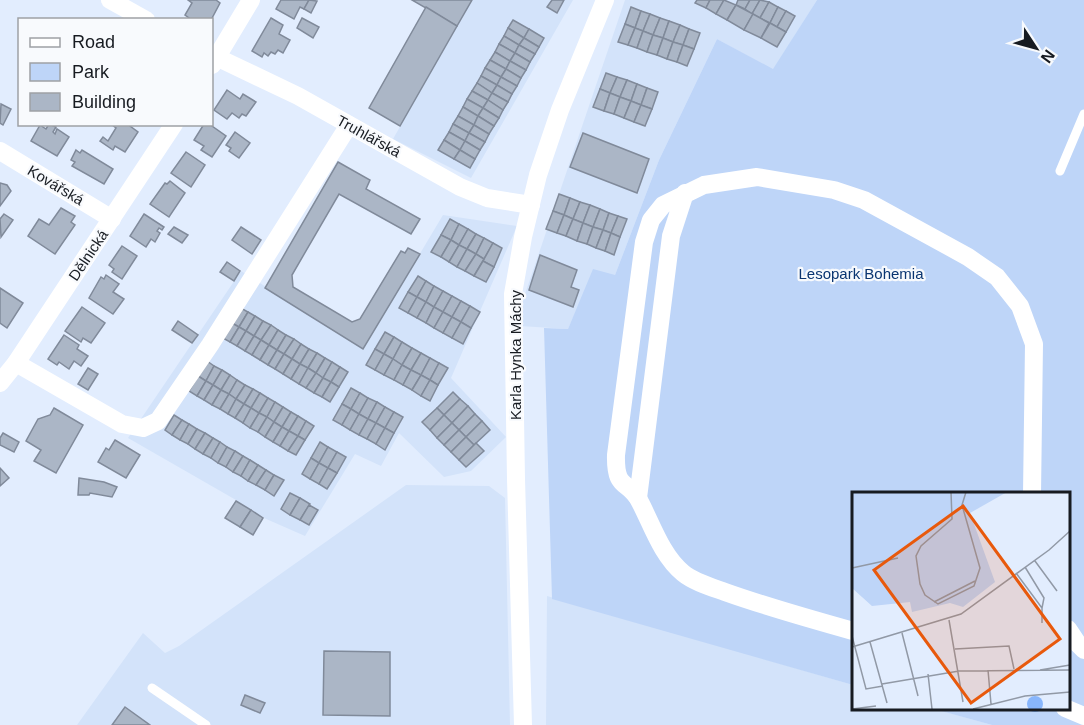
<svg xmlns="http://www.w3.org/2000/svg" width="1084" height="725" font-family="Arial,sans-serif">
	<rect width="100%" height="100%" fill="#e2edfe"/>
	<g fill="#d3e3fa">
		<polygon points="472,0 573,0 471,178 393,139"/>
		<polygon points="625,0 817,0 773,70 717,39 659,160 615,275 580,302 568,329 520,326 523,300"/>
		<polygon points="443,215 517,226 451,378 506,437 471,471 444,477 399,433 381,466 355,454 305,536 264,518 253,535 225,518 236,500 128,438 241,271 363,349"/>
		<polygon points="406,485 489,486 505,498 510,725 77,725 143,633 165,653 179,646"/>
		<polygon points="547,596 853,685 853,708 935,709 992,725 546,725"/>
	</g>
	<polygon fill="#bed5f8" points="817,0 1084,0 1084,725 992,725 934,709 1068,708 1068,494 853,494 853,685 552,599 544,328 568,329 593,269 615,275 659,160 717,39 773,69"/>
	<g fill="#abb6c6" stroke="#808a9a" stroke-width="1.5">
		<polygon points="188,0 216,0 220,3 211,20 192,20 185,15 192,3"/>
		<polygon points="281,0 309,0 304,9 300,7 294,19 276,9"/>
		<polygon points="309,0 317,1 311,13 304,9"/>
		<polygon points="412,0 472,0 457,26"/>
		<polygon points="552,0 564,0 557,13 547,7"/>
		<polygon points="697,0 710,0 706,8 695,3"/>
		<polygon points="710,0 724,0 716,14 706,8"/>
		<polygon points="724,0 736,5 727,20 716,14"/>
		<polygon points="738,0 750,0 745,9 736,5"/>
		<polygon points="750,0 760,0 752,14 745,9"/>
		<polygon points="760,0 769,2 760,18 752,14"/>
		<polygon points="769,2 778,7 770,23 760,18"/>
		<polygon points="736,5 753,14 744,30 727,20"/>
		<polygon points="426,7 457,26 400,126 369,108"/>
		<polygon points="631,7 641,11 635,28 625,24"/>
		<polygon points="778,7 786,11 777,27 770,23"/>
		<polygon points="641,11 650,14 643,31 635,28"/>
		<polygon points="786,11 795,16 786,32 777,27"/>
		<polygon points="650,14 660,18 653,35 643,31"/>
		<polygon points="753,14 769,23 761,38 744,30"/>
		<polygon points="271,18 283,25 279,34 290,40 283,53 278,50 275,54 271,52 268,56 264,53 262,57 252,51"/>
		<polygon points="302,18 319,27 313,38 297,28"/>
		<polygon points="660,18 669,21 663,38 653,35"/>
		<polygon points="513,20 529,29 524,38 508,28"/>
		<polygon points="669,21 680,25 673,42 663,38"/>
		<polygon points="770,23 786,32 777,47 761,38"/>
		<polygon points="625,24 635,28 628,45 618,42"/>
		<polygon points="680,25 689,29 683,45 673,42"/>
		<polygon points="508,28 524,38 519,45 504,36"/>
		<polygon points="635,28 643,31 637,48 628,45"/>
		<polygon points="529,29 544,38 539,47 524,38"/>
		<polygon points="689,29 700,33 694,49 683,45"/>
		<polygon points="643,31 653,35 647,52 637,48"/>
		<polygon points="653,35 663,38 657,55 647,52"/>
		<polygon points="504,36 519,45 515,53 499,44"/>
		<polygon points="524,38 539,47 535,54 519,45"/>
		<polygon points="663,38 673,42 667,59 657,55"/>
		<polygon points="673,42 683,45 677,62 667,59"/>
		<polygon points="499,44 515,53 510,61 495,52"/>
		<polygon points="519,45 535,54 530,62 515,53"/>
		<polygon points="683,45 694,49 687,66 677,62"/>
		<polygon points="495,52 510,61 506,69 490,60"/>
		<polygon points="515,53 530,62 526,70 510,61"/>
		<polygon points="490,60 506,69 501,77 485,68"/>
		<polygon points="510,61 526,70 521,78 506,69"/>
		<polygon points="485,68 501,77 497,85 481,76"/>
		<polygon points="506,69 521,78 517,86 501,77"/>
		<polygon points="606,73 617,77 610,93 600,89"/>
		<polygon points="481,76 497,85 492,93 477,83"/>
		<polygon points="501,77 517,86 512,94 497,85"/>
		<polygon points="617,77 627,80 620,97 610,93"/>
		<polygon points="627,80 637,84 631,101 620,97"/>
		<polygon points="477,83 492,93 488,100 472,91"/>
		<polygon points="637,84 647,88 641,105 631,101"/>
		<polygon points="497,85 512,94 508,102 492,93"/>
		<polygon points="647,88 658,92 652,109 641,105"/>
		<polygon points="600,89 610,93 604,111 593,107"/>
		<polygon points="227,90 240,99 243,94 256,102 246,116 242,114 239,118 232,113 227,119 214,110"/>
		<polygon points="472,91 488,100 483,108 467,99"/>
		<polygon points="492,93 508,102 503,110 488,100"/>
		<polygon points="610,93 620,97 614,114 604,111"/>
		<polygon points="620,97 631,101 624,118 614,114"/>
		<polygon points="467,99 483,108 478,116 463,107"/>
		<polygon points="488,100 503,110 499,118 483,108"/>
		<polygon points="631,101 641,105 634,122 624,118"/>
		<polygon points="1,104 11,109 3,125 0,123"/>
		<polygon points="641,105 652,109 645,126 634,122"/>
		<polygon points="463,107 478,116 474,125 458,116"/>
		<polygon points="483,108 499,118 494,126 478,116"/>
		<polygon points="458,116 474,125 469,133 453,124"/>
		<polygon points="478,116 494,126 489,134 474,125"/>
		<polygon points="49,124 56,127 53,132 55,134 57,129 69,137 57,156 31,141 40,125 46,129"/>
		<polygon points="111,124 131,124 130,126 138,132 125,152 115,146 113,150 100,141 103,137 108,141 116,128"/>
		<polygon points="204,124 209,124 226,136 212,157 201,150 204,146 194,140"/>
		<polygon points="453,124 469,133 465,141 449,132"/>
		<polygon points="474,125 489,134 485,142 469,133"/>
		<polygon points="235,132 250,143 239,158 229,151 231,148 226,145"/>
		<polygon points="449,132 465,141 460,150 444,140"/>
		<polygon points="469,133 485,142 480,150 465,141"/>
		<polygon points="583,133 649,159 637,193 570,167"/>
		<polygon points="444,140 460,150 454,159 438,150"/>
		<polygon points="465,141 480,150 475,159 460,150"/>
		<polygon points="76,150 80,153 82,150 113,169 104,184 72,166 75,162 71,160"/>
		<polygon points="460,150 475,159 470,168 454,159"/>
		<polygon points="186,152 205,165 191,187 171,173"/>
		<polygon points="338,162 370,180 366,189 420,219 411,234 339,194 292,275 293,287 352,322 360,319 401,251 405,253 408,248 420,254 363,349 265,288"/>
		<polygon points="170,181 185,193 169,217 150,204 165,183 167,184"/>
		<polygon points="0,183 7,185 11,191 0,206"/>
		<polygon points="559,194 570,198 564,215 553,211"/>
		<polygon points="570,198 580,202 573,219 564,215"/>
		<polygon points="580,202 590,205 583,223 573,219"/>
		<polygon points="590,205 600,209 593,227 583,223"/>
		<polygon points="61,208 75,216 71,222 75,225 55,254 28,236 39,219 49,225"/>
		<polygon points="600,209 609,213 603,230 593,227"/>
		<polygon points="553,211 564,215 557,233 546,229"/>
		<polygon points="609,213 618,216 611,233 603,230"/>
		<polygon points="4,214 13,220 1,237 0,219"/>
		<polygon points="144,214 164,227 162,230 159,228 157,231 160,233 155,242 151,239 146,247 130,236"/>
		<polygon points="564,215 573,219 566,236 557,233"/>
		<polygon points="618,216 627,219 620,237 611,233"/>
		<polygon points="450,219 459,224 451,240 441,235"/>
		<polygon points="573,219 583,223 577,241 566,236"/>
		<polygon points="583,223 593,227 587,244 577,241"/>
		<polygon points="459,224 468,229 459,245 451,240"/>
		<polygon points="174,227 188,235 182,243 168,234"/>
		<polygon points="241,227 261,240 252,254 232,240"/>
		<polygon points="593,227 603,230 596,248 587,244"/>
		<polygon points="468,229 476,234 467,249 459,245"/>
		<polygon points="603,230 611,233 605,251 596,248"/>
		<polygon points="611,233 620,237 614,255 605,251"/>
		<polygon points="476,234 484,238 476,254 467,249"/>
		<polygon points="441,235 451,240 441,257 431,252"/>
		<polygon points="484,238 493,243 484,259 476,254"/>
		<polygon points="451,240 459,245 449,262 441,257"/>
		<polygon points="493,243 502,248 494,267 483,261"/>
		<polygon points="459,245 467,249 457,267 449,262"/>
		<polygon points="122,246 137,256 122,279 112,272 114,269 109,265"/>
		<polygon points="467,249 476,254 465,271 457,267"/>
		<polygon points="476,254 484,259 474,276 465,271"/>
		<polygon points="540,255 577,270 571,287 579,290 573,307 529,290"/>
		<polygon points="483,261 494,267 486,282 474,276"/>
		<polygon points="227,262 240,271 234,281 220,272"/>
		<polygon points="106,275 119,284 113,292 124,299 113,314 89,298 101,277 104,279"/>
		<polygon points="418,276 426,281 417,297 408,292"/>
		<polygon points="426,281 434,286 426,302 417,297"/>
		<polygon points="434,286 443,291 434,307 426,302"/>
		<polygon points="0,288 23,303 7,328 0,323"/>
		<polygon points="443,291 452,296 443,312 434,307"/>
		<polygon points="408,292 417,297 408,313 399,308"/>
		<polygon points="452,296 461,301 452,317 443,312"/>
		<polygon points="417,297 426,302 417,318 408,313"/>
		<polygon points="461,301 470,306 461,322 452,317"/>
		<polygon points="426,302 434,307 426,323 417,318"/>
		<polygon points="470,306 480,312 471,328 461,322"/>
		<polygon points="82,307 105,323 91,343 83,338 81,342 65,331"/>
		<polygon points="239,307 248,312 239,327 230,322"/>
		<polygon points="434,307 443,312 434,328 426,323"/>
		<polygon points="248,312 255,316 246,331 239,327"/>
		<polygon points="443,312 452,317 443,333 434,328"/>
		<polygon points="255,316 263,321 254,336 246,331"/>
		<polygon points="452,317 461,322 452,338 443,333"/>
		<polygon points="178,321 198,335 192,343 172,330"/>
		<polygon points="263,321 271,325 261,340 254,336"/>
		<polygon points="230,322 239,327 230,342 221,337"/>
		<polygon points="461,322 471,328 463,344 452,338"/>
		<polygon points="271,325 278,330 269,345 261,340"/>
		<polygon points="239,327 246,331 237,346 230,342"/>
		<polygon points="278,330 286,335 277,350 269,345"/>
		<polygon points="246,331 254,336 245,351 237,346"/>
		<polygon points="385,332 394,337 384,354 375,349"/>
		<polygon points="64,335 79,345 77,349 88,356 81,366 74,361 69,369 59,362 57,365 48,359"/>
		<polygon points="286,335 294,339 284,354 277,350"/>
		<polygon points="254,336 261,340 252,355 245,351"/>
		<polygon points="394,337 402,342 393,359 384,354"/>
		<polygon points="294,339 301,344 292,359 284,354"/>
		<polygon points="261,340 269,345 260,360 252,355"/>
		<polygon points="402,342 412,348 402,365 393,359"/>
		<polygon points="301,344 309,349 300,364 292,359"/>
		<polygon points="269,345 277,350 268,365 260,360"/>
		<polygon points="412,348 421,353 411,370 402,365"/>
		<polygon points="309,349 317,353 308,368 300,364"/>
		<polygon points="375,349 384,354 375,370 366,365"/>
		<polygon points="277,350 284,354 275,369 268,365"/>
		<polygon points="317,353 325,358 316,373 308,368"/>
		<polygon points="421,353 430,358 421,375 411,370"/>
		<polygon points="284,354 292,359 283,374 275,369"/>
		<polygon points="384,354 393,359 384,375 375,370"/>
		<polygon points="325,358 332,362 323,378 316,373"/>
		<polygon points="430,358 439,363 430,380 421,375"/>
		<polygon points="292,359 300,364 291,379 283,374"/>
		<polygon points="393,359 402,365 394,380 384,375"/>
		<polygon points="207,361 214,366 206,381 198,376"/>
		<polygon points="332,362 340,367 331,382 323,378"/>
		<polygon points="439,363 448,368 438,385 430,380"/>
		<polygon points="300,364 308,368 299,384 291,379"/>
		<polygon points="402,365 411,370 403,385 394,380"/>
		<polygon points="214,366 222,370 213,385 206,381"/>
		<polygon points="340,367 348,372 339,387 331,382"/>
		<polygon points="88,368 98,374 88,390 78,384"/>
		<polygon points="308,368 316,373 306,388 299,384"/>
		<polygon points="222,370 230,375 221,390 213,385"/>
		<polygon points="411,370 421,375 412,390 403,385"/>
		<polygon points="316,373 323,378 314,393 306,388"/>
		<polygon points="230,375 237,380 229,394 221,390"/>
		<polygon points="421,375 430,380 421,396 412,390"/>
		<polygon points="198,376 206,381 197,396 189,391"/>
		<polygon points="323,378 331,382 322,397 314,393"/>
		<polygon points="237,380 245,385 236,399 229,394"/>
		<polygon points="430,380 438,385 430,401 421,396"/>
		<polygon points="206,381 213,385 204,400 197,396"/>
		<polygon points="331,382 339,387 330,402 322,397"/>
		<polygon points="213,385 221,390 212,405 204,400"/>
		<polygon points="245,385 253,389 244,404 236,399"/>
		<polygon points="351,388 360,393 351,409 342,404"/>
		<polygon points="253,389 260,393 251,408 244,404"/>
		<polygon points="221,390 229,394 220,409 212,405"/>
		<polygon points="453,392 460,399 444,415 437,408"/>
		<polygon points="260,393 268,398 259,413 251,408"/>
		<polygon points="360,393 368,398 359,414 351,409"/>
		<polygon points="229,394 236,399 228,414 220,409"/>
		<polygon points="268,398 275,402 267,417 259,413"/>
		<polygon points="368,398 377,402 368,419 359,414"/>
		<polygon points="236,399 244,404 235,418 228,414"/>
		<polygon points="460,399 468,406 452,423 444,415"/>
		<polygon points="275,402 283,407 274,422 267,417"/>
		<polygon points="377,402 385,407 376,423 368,419"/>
		<polygon points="244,404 251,408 243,423 235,418"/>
		<polygon points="342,404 351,409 342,425 333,420"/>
		<polygon points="468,406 475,414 459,430 452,423"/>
		<polygon points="283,407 291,412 282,427 274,422"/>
		<polygon points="385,407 394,412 385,428 376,423"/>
		<polygon points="54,408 83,425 56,473 34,461 41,450 26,441 38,419 50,415"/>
		<polygon points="251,408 259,413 250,428 243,423"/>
		<polygon points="437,408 444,415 430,430 422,422"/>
		<polygon points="351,409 359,414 350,430 342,425"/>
		<polygon points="291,412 298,416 289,431 282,427"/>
		<polygon points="394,412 403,417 394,433 385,428"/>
		<polygon points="259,413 267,417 258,432 250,428"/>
		<polygon points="359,414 368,419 359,435 350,430"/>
		<polygon points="475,414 482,421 466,437 459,430"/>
		<polygon points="174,415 182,420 172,435 165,430"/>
		<polygon points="444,415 452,423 437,438 430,430"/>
		<polygon points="298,416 306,421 298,436 289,431"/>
		<polygon points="267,417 274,422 265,437 258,432"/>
		<polygon points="368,419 376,423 367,439 359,435"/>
		<polygon points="182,420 189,424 180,440 172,435"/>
		<polygon points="306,421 314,426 305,440 298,436"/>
		<polygon points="482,421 490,430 474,445 466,437"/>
		<polygon points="274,422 282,427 273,442 265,437"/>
		<polygon points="376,423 385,428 376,444 367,439"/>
		<polygon points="452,423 459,430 444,445 437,438"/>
		<polygon points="189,424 197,429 188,444 180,440"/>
		<polygon points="282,427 289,431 280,446 273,442"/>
		<polygon points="385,428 394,433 385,450 376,444"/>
		<polygon points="197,429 205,433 195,449 188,444"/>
		<polygon points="459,430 466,437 451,452 444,445"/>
		<polygon points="289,431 298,436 288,451 280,446"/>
		<polygon points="3,433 19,442 14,452 0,445 0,438"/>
		<polygon points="205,433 213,438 203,454 195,449"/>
		<polygon points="298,436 305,440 296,455 288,451"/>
		<polygon points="466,437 474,445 459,460 451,452"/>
		<polygon points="213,438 220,442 211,458 203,454"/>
		<polygon points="115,440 140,455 126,478 98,462 106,448 109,450"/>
		<polygon points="220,442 227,447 218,463 211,458"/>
		<polygon points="320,442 328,447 319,463 311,458"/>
		<polygon points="476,443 484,451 466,467 459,460"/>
		<polygon points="227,447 235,451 226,467 218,463"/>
		<polygon points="328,447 337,452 328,468 319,463"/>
		<polygon points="235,451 243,456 233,472 226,467"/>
		<polygon points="337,452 346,457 337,473 328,468"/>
		<polygon points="243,456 250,460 241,476 233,472"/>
		<polygon points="311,458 319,463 310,479 302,474"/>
		<polygon points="250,460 258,465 248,481 241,476"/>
		<polygon points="319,463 328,468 319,484 310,479"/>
		<polygon points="258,465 266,470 256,485 248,481"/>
		<polygon points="0,468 9,478 0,486"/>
		<polygon points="328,468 337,473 327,489 319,484"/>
		<polygon points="266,470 274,475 265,490 256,485"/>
		<polygon points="274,475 284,480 274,496 265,490"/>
		<polygon points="79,478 104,482 117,487 112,497 90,493 89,495 78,495"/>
		<polygon points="290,493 300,498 290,515 281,509"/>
		<polygon points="300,498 310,504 300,520 290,515"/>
		<polygon points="236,501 251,510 240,527 225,518"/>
		<polygon points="309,505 318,510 309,525 300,520"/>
		<polygon points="251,510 263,518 253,535 240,527"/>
		<polygon points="324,651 390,652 390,716 323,715"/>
		<polygon points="245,695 265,703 260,713 241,705"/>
		<polygon points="125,707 150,725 112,725"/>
	</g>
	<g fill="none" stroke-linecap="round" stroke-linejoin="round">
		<g stroke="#fff" stroke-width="9">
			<polyline points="1060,171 1084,114"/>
			<polyline points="152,688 206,725"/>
		</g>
		<g stroke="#fff" stroke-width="18">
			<polyline points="110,0 146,20"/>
			<polyline points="212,55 298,96 460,187 487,198 531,205"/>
			<polyline points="212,65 251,0"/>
			<polyline points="0,151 112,219"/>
			<polyline points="16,363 122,424 143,428 158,421 210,345 349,125"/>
			<polyline points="0,383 16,363 174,124"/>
			<polyline points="638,498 671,236 685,193"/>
			<polyline points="1068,629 1078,644 1084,650"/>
			<path d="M853,631C810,619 767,607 725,592C711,587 694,582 683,573C662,556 652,525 640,502C629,479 615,492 616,455L644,242L651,220L663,205L704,185L757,177L834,190L864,200L968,257L997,277L1020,306L1034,344L1032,494"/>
			<polyline points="1065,708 1084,716"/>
			<polyline points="523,725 516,479 513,294 523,237 538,175 560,110 605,0"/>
		</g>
	</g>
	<g text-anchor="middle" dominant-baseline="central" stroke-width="4.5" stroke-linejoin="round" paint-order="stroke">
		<g font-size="15" fill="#171b21" stroke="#f8fafd">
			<text transform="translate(369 136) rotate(29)">Truhlářská</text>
			<text transform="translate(56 185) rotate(31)">Kovářská</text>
			<text transform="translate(88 255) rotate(-56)">Dělnická</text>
			<text transform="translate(515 355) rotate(-90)">Karla Hynka Máchy</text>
		</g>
		<g font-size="15" fill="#0a3571" stroke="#f8fafd">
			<text x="861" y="273">Lesopark Bohemia</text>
		</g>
	</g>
	<g transform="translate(852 492)">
		<rect width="218" height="218" fill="#e2edfe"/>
		<path d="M0,0H155L118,21L143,90L111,115L98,111L60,120L58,110L20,114L0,96Z" fill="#bed5f8"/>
		<path d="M175 212a8 8 0 1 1 16 0a8 8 0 1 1-16 0Z" fill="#88b6fc"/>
		<path fill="none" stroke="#9199a6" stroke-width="1.5" d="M99,0L100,27L69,54L64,64L68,92L73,103L86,112L122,94L128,76L110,13L114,0M183,69L205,99M173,75L192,106L190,116M0,76L46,66M164,81L190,116V131M82,110L123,89M97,128L111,210M50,141L66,204M0,144L14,197L31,194M18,150L35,211M0,155L109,122L197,58L218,39M103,157L157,154L162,177M136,178L139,212M188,178L218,173M76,182L80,217M30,192L107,179L218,178M0,217L24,214M121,217L173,204L218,200"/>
		<path fill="#e8590c" fill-opacity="0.15" stroke="#e8590c" stroke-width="3" d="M111,14L208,147L119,211L22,78Z"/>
		<rect width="218" height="218" fill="none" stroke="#171b21" stroke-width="3"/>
	</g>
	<rect x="18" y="18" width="195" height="108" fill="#f8fafd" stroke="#9ea1a5" stroke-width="1.5"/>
	<rect x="30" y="38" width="30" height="9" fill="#ffffff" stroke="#9ea1a5" stroke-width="1.5"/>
	<text x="72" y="48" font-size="18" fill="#171b21">Road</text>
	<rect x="30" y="63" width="30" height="18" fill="#bed5f8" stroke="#9ea1a5" stroke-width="1.5"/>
	<text x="72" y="78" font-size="18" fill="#171b21">Park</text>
	<rect x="30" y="93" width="30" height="18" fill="#abb6c6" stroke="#9ea1a5" stroke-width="1.5"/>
	<text x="72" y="108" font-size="18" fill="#171b21">Building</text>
	<g transform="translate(1036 48) rotate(126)" stroke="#f8fafd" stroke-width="4.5" paint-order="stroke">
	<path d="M0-4.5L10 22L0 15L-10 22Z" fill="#171b21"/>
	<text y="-9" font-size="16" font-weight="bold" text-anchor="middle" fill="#171b21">N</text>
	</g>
</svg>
